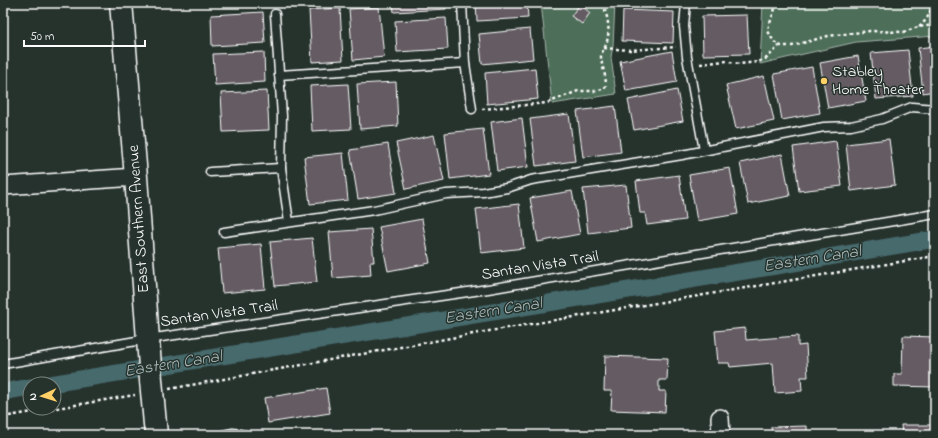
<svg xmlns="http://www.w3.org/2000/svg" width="938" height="438" font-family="'Indie Flower',sans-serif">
	<rect width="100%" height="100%" fill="#26332d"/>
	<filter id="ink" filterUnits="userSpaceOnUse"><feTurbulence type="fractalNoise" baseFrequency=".025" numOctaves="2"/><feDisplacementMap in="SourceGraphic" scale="8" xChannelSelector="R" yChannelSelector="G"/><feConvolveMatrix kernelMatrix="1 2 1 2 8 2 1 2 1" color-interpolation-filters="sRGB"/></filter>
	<g filter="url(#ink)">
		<g fill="#4d6e58" stroke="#a6b6ac">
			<polygon points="541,3 615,3 613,46 611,57 616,94 552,104"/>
			<polygon points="763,3 935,3 935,36 856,42 760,64"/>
		</g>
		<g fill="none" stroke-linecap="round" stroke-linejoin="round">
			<g stroke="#476a6d" stroke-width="17">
				<polyline points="50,384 782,265 935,239"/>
				<polyline points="3,392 30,387"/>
			</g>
		</g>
		<g fill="#655c64" stroke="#fff">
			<polygon points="393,3 446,3 446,9 394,12"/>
			<polygon points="476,3 527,3 528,18 477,21"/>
			<polygon points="704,3 755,3 755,6 704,7"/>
			<polygon points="580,4 590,13 582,24 571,16"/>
			<polygon points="379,7 384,57 353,60 349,9"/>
			<polygon points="340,8 343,60 312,62 309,10"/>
			<polygon points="623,10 674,12 673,43 622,41"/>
			<polygon points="263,12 265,43 212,46 211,15"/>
			<polygon points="747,15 749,54 703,55 702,16"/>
			<polygon points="446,18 448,49 397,52 395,21"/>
			<polygon points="530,29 533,59 482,64 479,34"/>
			<polygon points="935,46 935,91 923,93 918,48"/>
			<polygon points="908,50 913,96 876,99 871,53"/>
			<polygon points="672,51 677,82 626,91 620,61"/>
			<polygon points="264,52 265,82 215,85 213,54"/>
			<polygon points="858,56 866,101 828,108 820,63"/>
			<polygon points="812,67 820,113 782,120 774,74"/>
			<polygon points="535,68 538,99 487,104 485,73"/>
			<polygon points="764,76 774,121 736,129 726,85"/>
			<polygon points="396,82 398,126 360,129 357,84"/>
			<polygon points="348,84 351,129 312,131 310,86"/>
			<polygon points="677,90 683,121 634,130 628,100"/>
			<polygon points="267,91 269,130 223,132 221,93"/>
			<polygon points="615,106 621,152 583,157 577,111"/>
			<polygon points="569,114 575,161 536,166 530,119"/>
			<polygon points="522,118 528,167 497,171 491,122"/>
			<polygon points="483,129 489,174 450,179 445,133"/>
			<polygon points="434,135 444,181 406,189 396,143"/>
			<polygon points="889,139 895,185 851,191 846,144"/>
			<polygon points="836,141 842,186 799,191 793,147"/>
			<polygon points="388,144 396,193 358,199 350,150"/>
			<polygon points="343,153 348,200 310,204 304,157"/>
			<polygon points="782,154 790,196 748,204 740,163"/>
			<polygon points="730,168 738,214 697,221 689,175"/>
			<polygon points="679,175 685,220 647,225 645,213 640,213 636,181"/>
			<polygon points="626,185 631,228 588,233 583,189"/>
			<polygon points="572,191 580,234 538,242 530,198"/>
			<polygon points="519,204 524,248 481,253 476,209"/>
			<polygon points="422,219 430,263 388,271 379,227"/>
			<polygon points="371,229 374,262 370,262 371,275 333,278 329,232"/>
			<polygon points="312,238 317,282 275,286 270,242"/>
			<polygon points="261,244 265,289 222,293 218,248"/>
			<polygon points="745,328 746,340 798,336 798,346 806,345 808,377 801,377 802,391 775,393 773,363 730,367 729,363 718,363 715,331"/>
			<polygon points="903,336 935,337 935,387 894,386 894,374 902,374"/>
			<polygon points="605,356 668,358 667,380 659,380 659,391 666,391 665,412 611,410 612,391 604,391"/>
			<polygon points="326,388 330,413 268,423 264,398"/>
			<polygon points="901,425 935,425 935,435 902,435"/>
			<polygon points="807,426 807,435 772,435 771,427"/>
		</g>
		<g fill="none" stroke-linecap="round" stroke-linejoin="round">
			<g stroke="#fff" stroke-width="11">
				<g id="service">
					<polyline points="462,3 465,63 472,109"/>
					<polyline points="686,3 684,26 687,57 704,150"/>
					<polyline points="275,14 282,116 281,168 289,222"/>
					<polyline points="279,75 465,63"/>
					<polyline points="210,172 281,168"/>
					<polyline points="224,232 374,210 446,194 483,192 507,188 531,180 682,155 824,127 851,126 882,119 912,107 935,109"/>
					<polyline points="3,364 148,339 488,289 935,214"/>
					<polyline points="223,435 233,433 246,435"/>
				</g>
			</g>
			<g stroke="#fff" stroke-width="20">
				<g id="minor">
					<polyline points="3,186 136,177"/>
					<polyline points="720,418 721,435"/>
				</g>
			</g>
			<g stroke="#fff" stroke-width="25">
				<polyline id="secondary" points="121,3 136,177 151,380 156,435"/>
			</g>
			<g stroke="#fff" stroke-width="2.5" stroke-dasharray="3 3" stroke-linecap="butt">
				<polyline points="777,3 769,26 768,31 774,42 781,46 792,46 828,36 870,31 904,32 918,27 935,25"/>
				<path d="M919,27C927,20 931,13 932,3"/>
				<polyline points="604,48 630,50 676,47"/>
				<polyline points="700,64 725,61 740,64 758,62 767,58 779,46"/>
				<path d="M482,109L547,103L578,91H596L605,88C608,77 601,67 601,56C602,51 606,46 607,41C610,30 608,18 604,7"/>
				<polyline points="169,389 484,332 935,256"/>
				<polyline points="3,417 135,395"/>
			</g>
			<use href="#service" stroke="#26332d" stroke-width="8"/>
			<use href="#minor" stroke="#26332d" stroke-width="17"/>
			<use href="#secondary" stroke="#26332d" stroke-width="22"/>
		</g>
	</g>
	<circle fill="#ffd166" stroke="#26332d" stroke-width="1.5" cx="824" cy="81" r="4"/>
	<g text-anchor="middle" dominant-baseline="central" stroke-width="3" stroke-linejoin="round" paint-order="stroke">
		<g font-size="16" fill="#fff" stroke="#26332d" text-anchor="start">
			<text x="832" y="72">Stabley<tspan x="832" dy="18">Home Theater</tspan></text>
		</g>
		<g font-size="16" fill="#fff" stroke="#26332d">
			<text transform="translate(139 219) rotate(-94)">East Southern Avenue</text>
			<text transform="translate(540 266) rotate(-9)">Santan Vista Trail</text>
			<text transform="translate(219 314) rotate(-8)">Santan Vista Trail</text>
		</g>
		<g font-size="17" font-style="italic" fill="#acbcbd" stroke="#26332d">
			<text transform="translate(812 259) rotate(-9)">Eastern Canal</text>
			<text transform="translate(493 311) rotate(-9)">Eastern Canal</text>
			<text transform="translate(173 364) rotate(-9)">Eastern Canal</text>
		</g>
	</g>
	<rect width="938" height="438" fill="none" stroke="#26332d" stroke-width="16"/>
	<rect x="8" y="8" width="922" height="422" fill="none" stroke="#fff" stroke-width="1.5" filter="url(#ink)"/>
	<g transform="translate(42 396) rotate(266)"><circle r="19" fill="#26332d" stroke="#7d8581"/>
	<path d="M0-3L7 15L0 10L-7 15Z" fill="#ffd166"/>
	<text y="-6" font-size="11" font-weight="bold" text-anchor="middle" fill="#ffffff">N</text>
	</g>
	<path d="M24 40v6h121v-6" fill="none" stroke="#ffffff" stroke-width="2"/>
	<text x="30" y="40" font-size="12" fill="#ffffff" stroke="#26332d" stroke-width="3" paint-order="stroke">50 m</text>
</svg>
